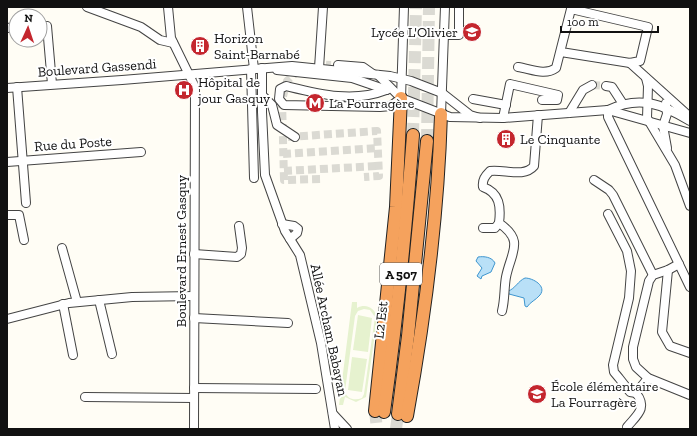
<svg xmlns="http://www.w3.org/2000/svg" width="697" height="436" font-family="'Zilla Slab',serif">
	<rect width="100%" height="100%" fill="#fffdf5"/>
	<g fill="#e6f2cf" fill-rule="evenodd">
		<path d="M352,302H357V308C366,303 376,308 377,319L366,397L356,402L345,397L343,405H339ZM364,309L370,310L375,317L364,394L362,398C355,401 346,399 345,391L355,316L358,311Z"/>
		<polygon points="358,315 372,318 368,352 353,350"/>
		<polygon points="352,357 367,359 362,392 348,390"/>
	</g>
	<g fill="#b9e0f7" stroke="#3f96cf">
		<path d="M478,257C484,256 492,257 495,263L491,272L482,276L481,279L477,276L482,268L476,261Z"/>
		<path d="M525,278C533,278 547,286 540,295C536,300 530,302 527,307L525,306L524,298L509,294L508,291C515,289 518,281 525,278Z"/>
	</g>
	<g fill="none" stroke-linecap="round" stroke-linejoin="round">
		<g stroke="#dbdad3" stroke-width="8" stroke-dasharray="8 4" stroke-linecap="butt">
			<polyline points="314,64 331,65"/>
			<polyline points="299,70 287,81 282,100 284,180 321,179"/>
			<polyline points="592,85 606,86"/>
			<polyline points="288,137 377,131 379,176 364,177"/>
			<polyline points="283,154 378,148"/>
			<polyline points="284,171 378,166"/>
		</g>
		<g stroke="#dbdad3" stroke-width="12" stroke-dasharray="12 6" stroke-linecap="butt">
			<polyline points="413,135 416,7"/>
			<polyline points="427,141 429,7"/>
			<polyline points="375,411 377,429"/>
			<polyline points="396,429 398,414"/>
		</g>
		<g stroke="#444" stroke-width="10">
			<g id="minor">
				<polyline points="87,7 141,27 160,40 173,43"/>
				<polyline points="168,7 171,38 195,87 194,429"/>
				<polyline points="247,7 254,69"/>
				<polyline points="40,27 47,26 52,84"/>
				<polyline points="7,28 16,27"/>
				<polyline points="445,35 459,35 459,7"/>
				<polyline points="630,63 690,117"/>
				<polyline points="338,65 363,67 373,74"/>
				<path d="M518,67C531,69 545,76 556,68L571,9L648,27L640,61L630,63L561,52"/>
				<polyline points="262,68 262,112 265,175 285,231 300,255 321,343 335,429"/>
				<polyline points="319,68 323,7"/>
				<polyline points="251,69 254,178"/>
				<polyline points="277,70 352,78 387,90"/>
				<polyline points="378,75 401,98 450,117 503,118 608,110 690,133"/>
				<polyline points="646,78 648,86 647,118 675,165 690,206"/>
				<polyline points="606,86 612,87 623,104"/>
				<polyline points="17,87 26,203"/>
				<polyline points="7,88 122,80 292,66 390,76 411,81 442,93 470,115 480,118"/>
				<path d="M386,90C353,103 319,94 286,86L280,89L279,99L284,105L380,107L391,106L401,98"/>
				<polyline points="263,96 272,105 277,125 295,137"/>
				<polyline points="401,98 404,7"/>
				<polyline points="473,99 506,105"/>
				<polyline points="608,110 608,117 690,287"/>
				<path d="M608,110C640,95 662,104 690,121"/>
				<polyline points="569,113 583,90 592,85"/>
				<polyline points="441,114 445,7"/>
				<polyline points="503,118 510,84 558,95 557,100 542,100"/>
				<polyline points="663,126 667,114 666,103"/>
				<polyline points="663,126 667,148"/>
				<polyline points="7,162 141,152"/>
				<polyline points="594,180 609,190 613,195 653,275"/>
				<polyline points="608,214 627,251 631,271 629,298 613,365 614,372 619,378 630,392 636,393 648,378"/>
				<polyline points="7,215 19,215 24,240"/>
				<polyline points="282,224 294,226 298,229 297,233 290,239"/>
				<polyline points="483,228 495,228 499,223"/>
				<polyline points="62,248 77,302"/>
				<polyline points="194,254 237,257 241,254 242,248 239,226"/>
				<polyline points="679,264 668,270 653,275 649,281 633,347 633,359 636,367 648,378 690,395"/>
				<polyline points="668,270 662,332 670,346 690,353"/>
				<polyline points="99,300 112,354"/>
				<polyline points="63,304 73,355"/>
				<path d="M502,311C505,299 504,288 506,277C511,252 525,241 499,223C501,207 500,193 483,187C482,180 485,176 490,171C504,169 524,178 534,166L538,115"/>
				<polyline points="194,318 288,323"/>
				<polyline points="7,319 69,303 132,297 194,296"/>
				<polyline points="194,388 316,389"/>
				<polyline points="85,397 194,398"/>
				<polyline points="333,414 347,429"/>
				<path d="M627,427C637,415 648,408 636,393"/>
			</g>
		</g>
		<g stroke="#222" stroke-width="14">
			<g id="highway">
				<polyline points="375,411 396,207 401,98"/>
				<path d="M384,412C397,320 406,228 413,135"/>
				<polyline points="398,414 408,336 427,141"/>
				<path d="M407,416C425,317 438,214 441,114"/>
			</g>
		</g>
		<use href="#minor" stroke="#fff" stroke-width="8"/>
		<use href="#highway" stroke="#f5a25d" stroke-width="12"/>
	</g>
	<defs>
		<g id="school-disc" transform="scale(1)"><circle r="9.5" fill="#c4262e" stroke="#fff"/><path d="M0-5L7-2L0 1L-7-2ZM-4 1L0 2.5L4 1V4Q0 6-4 4Z" fill="#fff"/></g>
		<g id="building-disc" transform="scale(1)"><circle r="9.5" fill="#c4262e" stroke="#fff"/><path d="M-4-6H4V6H1V3H-1V6H-4ZM-2.5-4.3h1.7v1.8h-1.7ZM.8-4.3h1.7v1.8H.8ZM-2.5-1h1.7V.8h-1.7ZM.8-1h1.7V.8H.8Z" fill="#fff"/></g>
		<g id="hospital-disc" transform="scale(1)"><circle r="9.5" fill="#c4262e" stroke="#fff"/><path d="M-5-5h3v3.5h4V-5h3V5h-3V1.5h-4V5h-3Z" fill="#fff"/></g>
		<g id="metro-disc" transform="scale(1)"><circle r="9.5" fill="#c4262e" stroke="#fff"/><path d="M-5.5 5V-5H-3L0 0L3-5H5.5V5H3V-.5L0 4L-3-.5V5Z" fill="#fff"/></g>
	</defs>
	<g fill-rule="evenodd">
		<use href="#school-disc" x="472" y="32"/>
		<use href="#building-disc" x="200" y="46"/>
		<use href="#hospital-disc" x="184" y="90"/>
		<use href="#metro-disc" x="315" y="103"/>
		<use href="#building-disc" x="506" y="139"/>
		<use href="#school-disc" x="537" y="394"/>
	</g>
	<g text-anchor="middle" dominant-baseline="central" stroke-width="4" stroke-linejoin="round" paint-order="stroke">
		<rect fill="#fff" stroke="#585858" stroke-width="1" x="380" y="263" width="42" height="22" rx="3"/>
		<g font-size="13" font-weight="bold" fill="#111">
			<text x="401" y="274">A 507</text>
		</g>
		<g font-size="14" fill="#111" stroke="#fff" text-anchor="start">
			<text x="458" y="32" text-anchor="end">Lycée L'Olivier</text>
			<text x="214" y="38">Horizon<tspan x="214" dy="16">Saint-Barnabé</tspan></text>
			<text x="198" y="82">Hôpital de<tspan x="198" dy="16">jour Gasquy</tspan></text>
			<text x="329" y="103">La Fourragère</text>
			<text x="520" y="139">Le Cinquante</text>
			<text x="551" y="386">École élémentaire<tspan x="551" dy="16">La Fourragère</tspan></text>
		</g>
		<g font-size="14" fill="#111" stroke="#fff">
			<text transform="translate(97 68) rotate(-4)">Boulevard Gassendi</text>
			<text transform="translate(73 144) rotate(-4)">Rue du Poste</text>
			<text transform="translate(181 251) rotate(-90)">Boulevard Ernest Gasquy</text>
			<text transform="translate(381 320) rotate(-83)">L2 Est</text>
			<text transform="translate(329 330) rotate(78)">Allée Archam Babayan</text>
		</g>
	</g>
	<rect width="697" height="436" fill="none" stroke="#111111" stroke-width="16"/>
	<g transform="translate(28 28) rotate(3)"><circle r="19" fill="#ffffff" stroke="#a0a0a0"/>
	<path d="M0-3L7 15L0 10L-7 15Z" fill="#c4262e"/>
	<text y="-6" font-size="11" font-weight="bold" text-anchor="middle" fill="#111111">N</text>
	</g>
	<path d="M561 26v6h97v-6" fill="none" stroke="#111111" stroke-width="2"/>
	<text x="567" y="26" font-size="12" fill="#111111" stroke="#ffffff" stroke-width="3" paint-order="stroke">100 m</text>
</svg>
